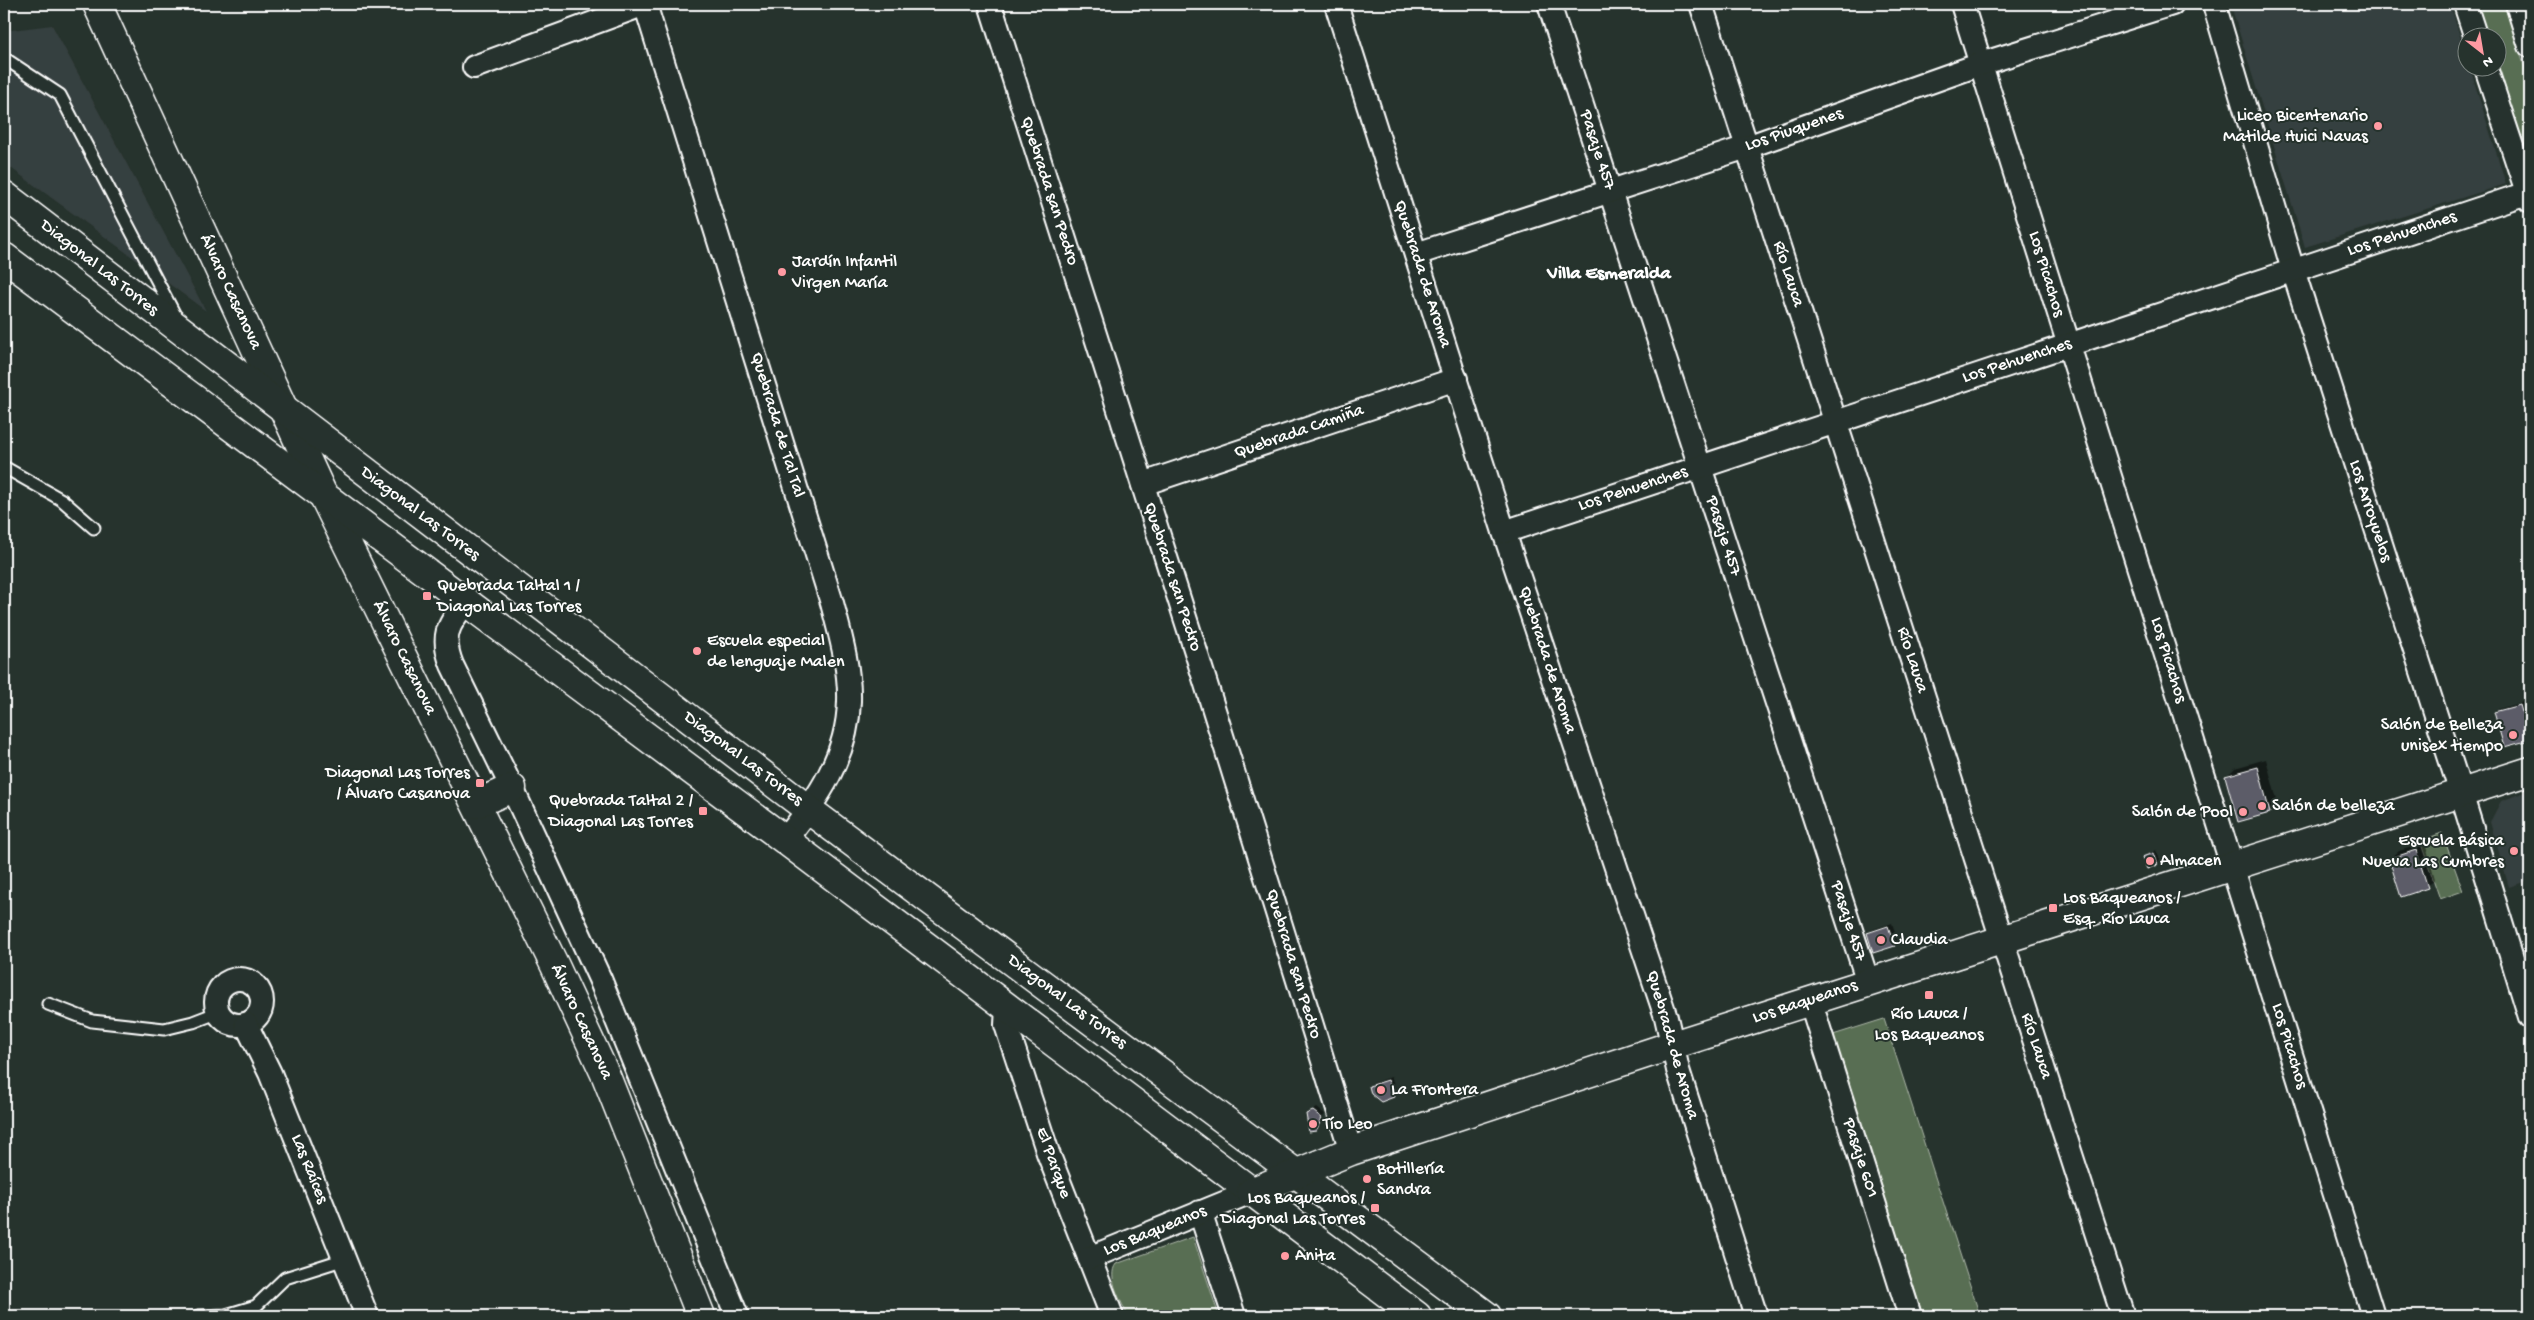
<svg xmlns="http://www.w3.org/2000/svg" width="2534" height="1320" font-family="'Gochi Hand',sans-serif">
	<rect width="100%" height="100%" fill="#26332d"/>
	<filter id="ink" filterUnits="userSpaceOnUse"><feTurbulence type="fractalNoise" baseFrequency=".02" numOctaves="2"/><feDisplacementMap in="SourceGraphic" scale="10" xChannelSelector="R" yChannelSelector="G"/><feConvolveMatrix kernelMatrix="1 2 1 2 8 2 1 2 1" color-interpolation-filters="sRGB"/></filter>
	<g filter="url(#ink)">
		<g fill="#363f3f">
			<polygon points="2248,4 2450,4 2466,56 2466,68 2470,68 2506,184 2305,247 2232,9"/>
			<polygon points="52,25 206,311 4,163 4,31"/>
			<polygon points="2530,790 2530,880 2509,887 2490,822 2501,801"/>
		</g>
		<g fill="#586e52" stroke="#acb6a8">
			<polygon points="2476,4 2504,4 2530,83 2530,180 2496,68 2496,38 2486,37"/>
			<polygon points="2442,833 2463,891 2440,899 2420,841"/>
			<polygon points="1884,1019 1980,1316 1923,1316 1833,1035"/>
			<path d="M1193,1237L1219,1316H1128C1122,1303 1106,1277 1116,1264Z"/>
		</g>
		<g fill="#0007">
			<polygon points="2523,702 2530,726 2529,739 2496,712 2499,709"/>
			<polygon points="2266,759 2278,804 2270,812 2239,821 2227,776 2235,768"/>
			<polygon points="2425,843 2435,879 2427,887 2390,859 2399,851"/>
			<polygon points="2156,850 2160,861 2157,864 2143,857"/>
			<polygon points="1892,923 1898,941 1894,945 1868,934 1872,930"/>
			<polygon points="1391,1077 1397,1092 1393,1096 1370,1086 1374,1083"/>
			<polygon points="1317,1108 1325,1114 1315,1129 1308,1114"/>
		</g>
		<g fill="#5c5c68" stroke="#fff">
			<polygon points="2520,705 2530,740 2504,747 2494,712"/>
			<polygon points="2258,767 2270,813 2238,822 2225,776"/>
			<polygon points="2416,850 2428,888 2401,897 2389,859"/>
			<polygon points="2153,853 2157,865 2147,869 2142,857"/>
			<polygon points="1888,926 1895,946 1873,953 1867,933"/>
			<polygon points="1388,1080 1394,1097 1381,1102 1371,1094 1369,1086"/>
			<polygon points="1313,1111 1322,1118 1316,1131 1309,1132 1306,1114"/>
		</g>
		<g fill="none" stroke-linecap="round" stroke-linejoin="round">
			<g stroke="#fff" stroke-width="15">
				<g id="lane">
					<polyline points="4,58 60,95 176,317"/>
					<polyline points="4,467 62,500 94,528"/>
					<polyline points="48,1004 92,1021 164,1029 193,1022 219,1012"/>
					<polyline points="198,1316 226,1315 256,1306 285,1278 345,1259"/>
				</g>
			</g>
			<g stroke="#fff" stroke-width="26">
				<g id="street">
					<path d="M645,4L832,603C840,634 850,668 849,701C848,755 818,799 785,840"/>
					<polyline points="990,4 1196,652 1351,1151"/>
					<polyline points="1336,4 1504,532 1666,1017 1678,1070 1756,1316"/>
					<polyline points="1549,4 1868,982"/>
					<polyline points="1701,4 2123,1316"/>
					<polyline points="1962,4 2373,1316"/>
					<polyline points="2214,4 2293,270 2461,793 2530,1017"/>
					<polyline points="2465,4 2476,38"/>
					<polyline points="2517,4 2530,46"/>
					<polyline points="474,67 645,4"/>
					<polyline points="2486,68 2530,201"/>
					<polyline points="1416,254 1747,147 1981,64 2172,4"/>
					<polyline points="1143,484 1456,379"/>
					<polyline points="1504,532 2530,192"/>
					<path d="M465,603C447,626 441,637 452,665L512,788L600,979L737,1316"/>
					<circle cx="239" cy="1002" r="23"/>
					<polyline points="1810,1000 1910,1316"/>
					<polyline points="1007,1007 1006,1025 1048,1153 1112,1316"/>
					<polyline points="246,1024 270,1073 367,1316"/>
					<polyline points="1200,1212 1234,1316"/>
					<polyline points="1089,1258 1251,1192"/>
				</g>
			</g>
			<g stroke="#fff" stroke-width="31">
				<g id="secondary">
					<polyline points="97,4 325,499 555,966 606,1076 701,1316"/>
					<polyline points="4,195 809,810 1487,1316"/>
					<polyline points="4,257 785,840 1417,1316"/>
					<polyline points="476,804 512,788"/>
					<polyline points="1251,1192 1351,1151 1673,1045 2530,771"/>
				</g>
			</g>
			<use href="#lane" stroke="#26332d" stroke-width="11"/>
			<use href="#street" stroke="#26332d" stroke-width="22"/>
			<use href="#secondary" stroke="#26332d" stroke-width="28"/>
		</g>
	</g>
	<g fill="#ff9aa2" stroke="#26332d" stroke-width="2">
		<circle cx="2378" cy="126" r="5"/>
		<circle cx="782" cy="272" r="5"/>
		<rect x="422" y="591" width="10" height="10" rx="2.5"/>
		<circle cx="697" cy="651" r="5"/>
		<circle cx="2513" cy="735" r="5"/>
		<rect x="475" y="778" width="10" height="10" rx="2.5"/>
		<circle cx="2262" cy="806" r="5"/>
		<rect x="698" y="806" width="10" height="10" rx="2.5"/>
		<circle cx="2243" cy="812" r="5"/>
		<circle cx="2514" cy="851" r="5"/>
		<circle cx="2150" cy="861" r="5"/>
		<rect x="2048" y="903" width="10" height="10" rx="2.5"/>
		<circle cx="1881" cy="940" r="5"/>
		<rect x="1924" y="990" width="10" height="10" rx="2.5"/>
		<circle cx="1381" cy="1090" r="5"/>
		<circle cx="1313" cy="1124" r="5"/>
		<circle cx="1367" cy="1179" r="5"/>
		<rect x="1370" y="1203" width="10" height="10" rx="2.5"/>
		<circle cx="1285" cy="1256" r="5"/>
	</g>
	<g text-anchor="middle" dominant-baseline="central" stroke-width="4" stroke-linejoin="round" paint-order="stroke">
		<g font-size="18" fill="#fff" stroke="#26332d" text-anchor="start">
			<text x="2368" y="116" text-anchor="end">Liceo Bicentenario<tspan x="2368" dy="21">Matilde Huici Navas</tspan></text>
			<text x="792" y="262">Jardín Infantil<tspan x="792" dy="21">Virgen María</tspan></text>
			<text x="437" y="586">Quebrada Taltal 1 /<tspan x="437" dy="21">Diagonal Las Torres</tspan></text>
			<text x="707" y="641">Escuela especial<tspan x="707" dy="21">de lenguaje Malen</tspan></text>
			<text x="2503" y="725" text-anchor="end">Salón de Belleza<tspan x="2503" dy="21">unisex tiempo</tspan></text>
			<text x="470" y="773" text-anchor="end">Diagonal Las Torres<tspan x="470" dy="21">/ Álvaro Casanova</tspan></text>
			<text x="693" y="801" text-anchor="end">Quebrada Taltal 2 /<tspan x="693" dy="21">Diagonal Las Torres</tspan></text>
			<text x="2272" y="806">Salón de belleza</text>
			<text x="2233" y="812" text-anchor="end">Salón de Pool</text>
			<text x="2504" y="841" text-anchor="end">Escuela Básica<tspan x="2504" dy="21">Nueva Las Cumbres</tspan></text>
			<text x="2160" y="861">Almacen</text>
			<text x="2063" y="898">Los Baqueanos /<tspan x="2063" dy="21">Esq. Río Lauca</tspan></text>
			<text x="1891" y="940">Claudia</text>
			<text x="1929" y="1014" text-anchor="middle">Río Lauca /<tspan x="1929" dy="21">Los Baqueanos</tspan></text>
			<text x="1391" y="1090">La Frontera</text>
			<text x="1323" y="1124">Tío Leo</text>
			<text x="1377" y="1169">Botillería<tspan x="1377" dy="21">Sandra</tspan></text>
			<text x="1365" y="1198" text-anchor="end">Los Baqueanos /<tspan x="1365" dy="21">Diagonal Las Torres</tspan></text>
			<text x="1295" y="1256">Anita</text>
		</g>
		<g font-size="18" fill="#fff" stroke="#26332d">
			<text transform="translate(1794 130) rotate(-19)">Los Piuquenes</text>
			<text transform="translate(1597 150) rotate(72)">Pasaje 457</text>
			<text transform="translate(1049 191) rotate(72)">Quebrada san Pedro</text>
			<text transform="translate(2402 234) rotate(-18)">Los Pehuenches</text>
			<text transform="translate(99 268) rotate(38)">Diagonal Las Torres</text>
			<text transform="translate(1422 274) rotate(72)">Quebrada de Aroma</text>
			<text transform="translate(1788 274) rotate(72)">Río Lauca</text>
			<text transform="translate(2046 274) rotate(73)">Los Picachos</text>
			<text transform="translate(230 292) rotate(65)">Álvaro Casanova</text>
			<text transform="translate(2017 361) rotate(-18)">Los Pehuenches</text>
			<text transform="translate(777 425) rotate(73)">Quebrada de Tal Tal</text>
			<text transform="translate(1299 432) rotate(-19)">Quebrada Camiña</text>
			<text transform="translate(1633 489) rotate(-18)">Los Pehuenches</text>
			<text transform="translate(2370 511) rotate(72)">Los Arroyuelos</text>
			<text transform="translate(420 514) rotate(37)">Diagonal Las Torres</text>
			<text transform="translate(1723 536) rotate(72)">Pasaje 457</text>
			<text transform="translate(1172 577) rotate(72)">Quebrada san Pedro</text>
			<text transform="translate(404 658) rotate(64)">Álvaro Casanova</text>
			<text transform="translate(1547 660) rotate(72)">Quebrada de Aroma</text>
			<text transform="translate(1912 660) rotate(72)">Río Lauca</text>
			<text transform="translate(2168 660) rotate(73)">Los Picachos</text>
			<text transform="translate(743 759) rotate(37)">Diagonal Las Torres</text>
			<text transform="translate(1848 921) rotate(72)">Pasaje 457</text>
			<text transform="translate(1293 964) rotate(73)">Quebrada san Pedro</text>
			<text transform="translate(1067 1002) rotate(37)">Diagonal Las Torres</text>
			<text transform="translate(1805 1002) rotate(-18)">Los Baqueanos</text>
			<text transform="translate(581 1022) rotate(65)">Álvaro Casanova</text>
			<text transform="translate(1672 1045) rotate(74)">Quebrada de Aroma</text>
			<text transform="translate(2036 1046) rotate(72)">Río Lauca</text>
			<text transform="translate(2289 1046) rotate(73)">Los Picachos</text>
			<text transform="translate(1860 1158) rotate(72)">Pasaje 601</text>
			<text transform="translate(1053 1163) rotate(70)">El Parque</text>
			<text transform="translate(309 1169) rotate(68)">Las Raíces</text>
			<text transform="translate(1155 1231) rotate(-22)">Los Baqueanos</text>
		</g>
		<g font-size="19" font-weight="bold" fill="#fff" stroke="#26332d">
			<text x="1609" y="274">Villa Esmeralda</text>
		</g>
	</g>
	<rect width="2534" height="1320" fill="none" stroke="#26332d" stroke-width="20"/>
	<rect x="10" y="10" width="2514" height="1300" fill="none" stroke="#fff" stroke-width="2" filter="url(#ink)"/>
	<g transform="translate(2482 52) rotate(149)"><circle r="24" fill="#26332d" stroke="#7d8581"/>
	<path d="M0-4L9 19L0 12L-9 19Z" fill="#ff9aa2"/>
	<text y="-8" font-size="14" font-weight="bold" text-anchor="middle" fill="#ffffff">N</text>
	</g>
</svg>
